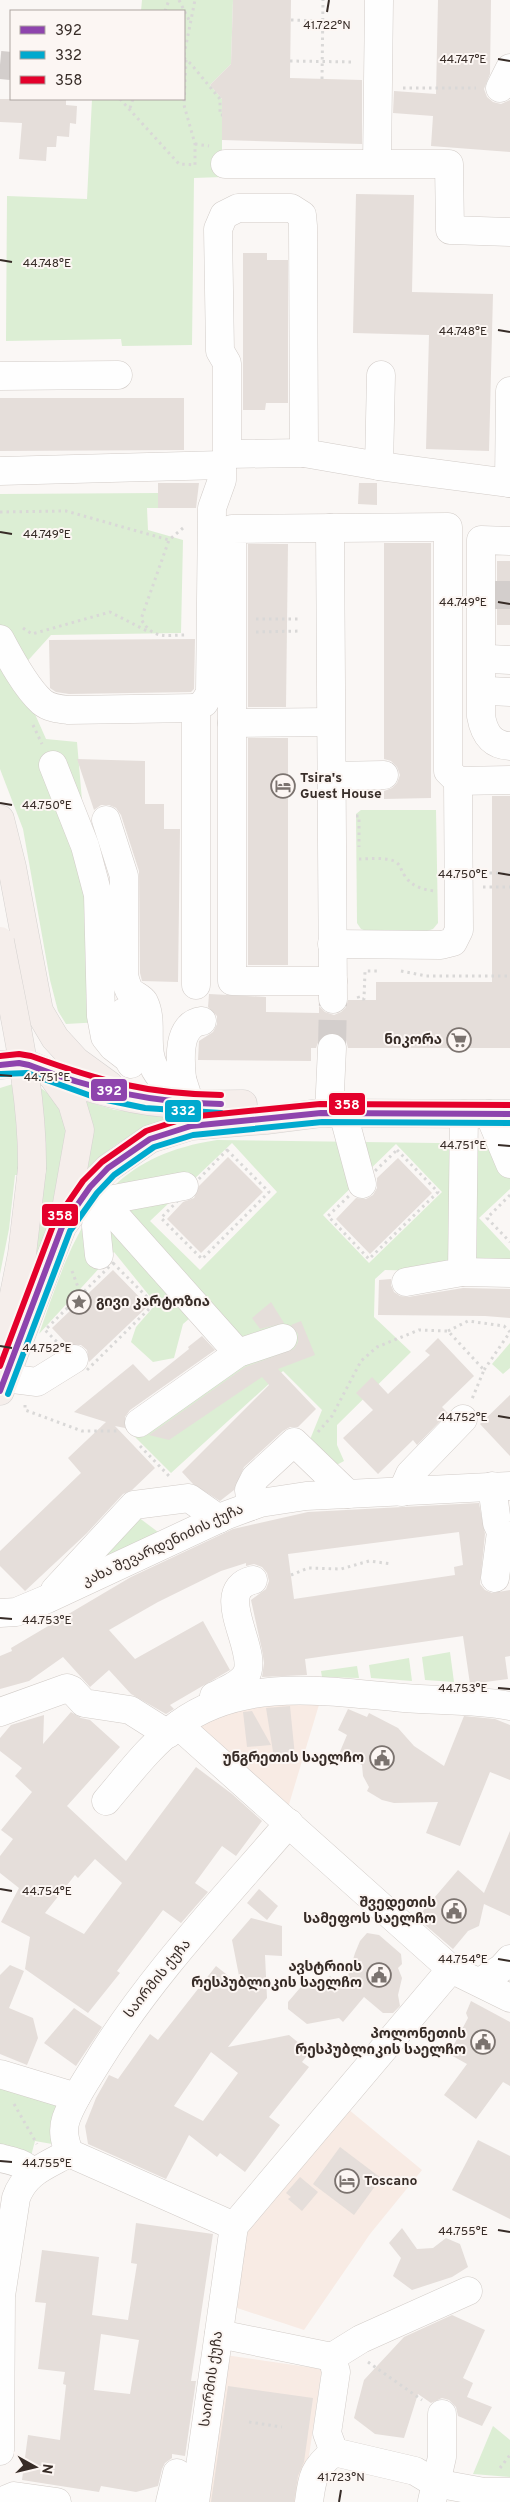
<svg xmlns="http://www.w3.org/2000/svg" width="510" height="2502" font-family="Overpass,'Noto Sans Georgian',sans-serif">
	<rect width="100%" height="100%" fill="#faf7f5"/>
	<g fill="#f8ebe4">
		<polygon points="321,1698 287,1811 192,1723 253,1706"/>
		<polygon points="348,2109 422,2170 370,2234 304,2330 231,2306 241,2230"/>
		<polygon points="225,2355 322,2369 302,2502 203,2502"/>
	</g>
	<g fill="#dceed4" fill-rule="evenodd">
		<polygon points="142,0 233,0 231,64 210,85 222,99 222,177 194,178 192,345 122,346 121,339 6,341 7,196 87,199 92,99 184,99 184,11 141,11"/>
		<polygon points="158,493 158,508 147,508 148,530 183,540 181,633 51,635 23,666 27,696 46,739 77,742 101,1022 66,1024 58,1011 50,980 23,829 0,769 0,494"/>
		<polygon points="361,810 436,810 438,923 433,929 427,931 370,932 361,929 357,923 356,814"/>
		<path d="M16,1083C48,1083 53,1099 70,1123L63,1178L39,1256H35L45,1175H15L9,1229L0,1274V1088Z"/>
		<path d="M81,1100L115,1110L179,1117C135,1130 115,1141 83,1173Z"/>
		<path d="M217,1140L510,1144V1189L479,1218L510,1251V1273L385,1270L375,1279L374,1317L411,1352L337,1425V1445L344,1461L331,1468L309,1442L322,1410L283,1371L171,1473L129,1431L229,1349L197,1312L183,1324L174,1358L153,1362L131,1342L136,1327L156,1304L114,1252L39,1334C74,1233 98,1158 217,1140ZM232,1143L277,1192L200,1270L150,1221ZM396,1144L442,1192L369,1263L323,1215Z"/>
		<polygon points="510,1343 510,1368 503,1374 492,1364"/>
		<polygon points="130,1511 162,1535 90,1569"/>
		<polygon points="450,1652 454,1682 425,1680 422,1657"/>
		<polygon points="409,1658 412,1681 371,1678 369,1665"/>
		<polygon points="357,1666 359,1678 322,1677 321,1671"/>
		<polygon points="0,2079 64,2099 52,2144 35,2141 31,2156 0,2150"/>
		<polygon points="493,2426 510,2440 510,2477 473,2474"/>
	</g>
	<g fill="#e5deda" fill-rule="evenodd">
		<polygon points="233,0 291,0 290,78 362,80 362,144 222,140 222,99 210,85 231,64"/>
		<polygon points="438,0 491,0 490,74 484,89 487,97 493,102 501,104 510,100 510,152 431,146 433,116 393,113 394,91 436,94"/>
		<polygon points="0,99 66,99 66,105 77,106 76,124 70,123 69,137 57,136 56,147 47,147 46,161 19,159 22,123 0,122"/>
		<polygon points="356,194 414,195 412,292 493,294 489,451 426,449 429,335 353,333"/>
		<polygon points="243,253 267,253 267,260 288,260 288,403 266,403 265,410 243,410"/>
		<polygon points="0,398 184,398 184,450 0,451"/>
		<polygon points="158,483 199,483 196,508 158,508"/>
		<polygon points="359,483 377,483 377,505 358,504"/>
		<polygon points="384,543 431,543 431,798 384,799 384,791 392,788 397,783 400,775 397,767 391,761 384,759"/>
		<polygon points="248,544 288,544 286,707 248,707"/>
		<rect x="497" y="561" width="13" height="64"/>
		<polygon points="195,639 194,689 191,692 69,694 56,692 50,688 49,640"/>
		<rect x="248" y="738" width="40" height="227"/>
		<polygon points="77,759 145,761 145,804 164,804 164,829 180,829 178,982 142,981 140,973 139,871 121,815 116,808 109,805 101,805 94,810"/>
		<polygon points="492,796 510,796 510,1048 348,1048 346,1040 341,1035 332,1032 324,1034 319,1040 316,1048 311,1048 311,1061 198,1060 199,1041 213,1032 217,1024 217,1016 208,1007 209,994 266,997 266,1012 319,1013 319,1006 325,1012 334,1015 341,1012 346,1007 348,1000 376,1000 376,982 492,982"/>
		<polygon points="228,1157 263,1192 201,1253 167,1219 183,1202 194,1198 199,1186"/>
		<polygon points="398,1158 432,1193 370,1254 336,1219 356,1198 366,1199 373,1195 377,1188 377,1178"/>
		<polygon points="113,1270 148,1306 89,1362 87,1350 81,1345 68,1345 52,1328"/>
		<polygon points="391,1279 391,1285 394,1292 400,1296 408,1297 463,1288 510,1289 510,1318 485,1316 378,1315 379,1280"/>
		<polygon points="271,1302 284,1323 260,1329 252,1318"/>
		<polygon points="301,1321 315,1355 278,1369 316,1409 298,1427 290,1427 283,1431 244,1467 234,1490 220,1501 193,1484 182,1472 269,1385 262,1377 169,1440 149,1435 245,1367 294,1349 298,1342 298,1334 291,1325"/>
		<polygon points="202,1336 215,1350 130,1410 125,1417 125,1428 115,1426 155,1468 132,1490 123,1494 87,1533 25,1591 0,1566 0,1551 81,1473 68,1458 106,1422 74,1412 133,1364 149,1381 189,1349 188,1347"/>
		<polygon points="438,1338 474,1376 442,1407 448,1413 417,1445 413,1440 378,1474 343,1438 373,1410 356,1393 372,1377 388,1394 430,1355 425,1351"/>
		<polygon points="510,1395 510,1456 480,1424"/>
		<path d="M479,1503L485,1534L480,1584L485,1590L492,1593L510,1590V1656L505,1657L508,1679L470,1684L463,1636L305,1659L307,1675L262,1677L264,1663L262,1650L251,1600L266,1589L269,1581L267,1573L262,1567L254,1564L246,1566V1563L221,1571L158,1602L109,1630L135,1659L203,1621L230,1670L170,1705L174,1709L166,1714L131,1694L109,1670L90,1687L63,1657L29,1681L0,1689V1656L12,1651L11,1648L131,1577L233,1529L308,1512ZM459,1532L463,1565L454,1567L455,1575L294,1599L288,1554Z"/>
		<polygon points="290,1706 295,1756 274,1758 266,1708"/>
		<polygon points="348,1709 367,1717 369,1713 398,1728 414,1746 444,1766 464,1716 495,1719 510,1725 510,1780 490,1772 460,1846 426,1833 438,1802 394,1803 382,1800 367,1791 369,1787 363,1776 362,1765 339,1754 347,1735 338,1730"/>
		<polygon points="252,1711 271,1745 247,1747 243,1712"/>
		<path d="M71,1712L81,1718L90,1720L120,1747L67,1806L126,1861L196,1767L232,1794L262,1821L236,1856L222,1846L195,1883L208,1892L181,1923L163,1910L117,1971L120,1973L88,2013L25,1969L30,1937L1,1922L19,1888L0,1873V1856L13,1839L1,1830L32,1792L15,1776L22,1768L0,1751V1738L11,1725L44,1715L43,1744ZM95,1859L122,1883L84,1934L45,1913L75,1875L78,1878Z"/>
		<polygon points="510,1831 510,1916 484,1904 479,1926 468,1931 453,1949 417,1918 458,1870 484,1893"/>
		<polygon points="259,1889 278,1906 267,1920 247,1903"/>
		<path d="M251,1918L282,1926V1956L265,1955L267,1998L228,2047L289,2035L310,2052L302,2062L309,2067L269,2117L280,2125L245,2172L220,2153L217,2157L189,2135L166,2179L88,2144L85,2126L96,2098L109,2075L118,2079L150,2034L158,2040L216,1966L241,1986L232,1940ZM211,2052L238,2073L203,2121L174,2106Z"/>
		<polygon points="367,1933 379,1935 401,1954 402,1964 398,1968 402,1978 398,1995 400,2006 393,2013 383,2013 364,1997 343,2022 339,2018 307,2024 288,2009 288,2002 306,1981 313,1981 320,1988 330,1976 344,1989 355,1953 360,1941"/>
		<polygon points="10,1965 24,1971 9,2008 33,2018 38,2038 27,2065 0,2054 0,1975"/>
		<polygon points="471,2001 510,2022 510,2086 503,2082 476,2119 444,2095 467,2064 449,2054 468,2018 466,2013"/>
		<polygon points="74,2008 102,2027 76,2066 44,2043"/>
		<polygon points="478,2140 510,2156 510,2219 452,2190"/>
		<polygon points="340,2147 381,2178 354,2215 313,2184"/>
		<polygon points="300,2177 318,2192 302,2211 288,2199 291,2197 286,2193"/>
		<path d="M136,2223L213,2234L191,2381H196L185,2456L172,2454V2458L165,2463L162,2469L158,2486L136,2492L101,2486L99,2492L22,2480L28,2435L60,2440L66,2385L63,2384L65,2372L38,2369L46,2303L35,2302L42,2250L99,2257L92,2315L128,2320L137,2264L131,2263ZM101,2334L139,2340L130,2394L94,2390Z"/>
		<polygon points="402,2228 417,2249 433,2248 446,2238 460,2244 468,2267 452,2277 412,2290 393,2276 401,2258 389,2243"/>
		<polygon points="452,2315 485,2330 463,2378 473,2383 467,2397 492,2407 482,2426 458,2416 456,2407 449,2400 442,2398 431,2403 418,2394 404,2438 375,2434 354,2418 364,2380 404,2337"/>
		<polygon points="228,2386 313,2398 304,2462 298,2476 294,2502 211,2502"/>
	</g>
	<g fill="none" stroke-linecap="round" stroke-linejoin="round">
		<g stroke="#d3cecc" stroke-width="28" stroke-dasharray="28 14" stroke-linecap="butt">
			<polyline points="0,65 11,66"/>
			<polyline points="487,595 510,595"/>
			<polyline points="332,1048 333,1000"/>
		</g>
		<g stroke="#d2ccc8" stroke-width="29">
			<g id="minor">
				<polyline points="500,88 510,68"/>
				<polyline points="377,163 379,0"/>
				<polyline points="225,164 449,164 450,230 510,232"/>
				<polyline points="0,376 118,375"/>
				<polyline points="304,453 379,466 510,483"/>
				<polyline points="379,466 381,375"/>
				<polyline points="0,471 222,465 227,454 227,363 220,351 218,229 224,215 238,208 291,208 302,215 303,226 304,453 227,454"/>
				<polyline points="509,483 510,391"/>
				<polyline points="330,528 333,999"/>
				<path d="M510,541L481,540V716C484,733 491,745 510,746"/>
				<path d="M0,639C10,658 26,688 42,702C49,708 59,709 68,710L196,708"/>
				<polyline points="490,659 510,660"/>
				<polyline points="489,691 510,692"/>
				<polyline points="232,723 330,722"/>
				<polyline points="53,765 85,846 98,895 101,1016 105,1037 113,1047 126,1057"/>
				<polyline points="331,776 384,775"/>
				<path d="M106,820L124,876V975C125,980 127,986 129,990C133,995 141,997 144,1002C155,1024 141,1050 158,1074L182,1079L190,1104"/>
				<polyline points="332,944 441,945 453,942 459,930 458,781"/>
				<polyline points="333,981 232,981 232,529 448,527 448,771 458,781 510,780"/>
				<polyline points="196,985 196,708 204,703 210,693 212,508 222,480 222,465"/>
				<path d="M124,1012C124,1029 121,1049 131,1064"/>
				<path d="M182,1079C180,1059 177,1024 202,1021"/>
				<polyline points="329,1113 332,1048"/>
				<polyline points="343,1113 362,1184"/>
				<polyline points="489,1114 510,1164"/>
				<polyline points="90,1187 238,1353"/>
				<polyline points="99,1255 96,1226 103,1201 184,1186"/>
				<polyline points="462,1272 510,1273"/>
				<polyline points="406,1282 462,1272 464,1114"/>
				<polyline points="5,1378 37,1382 74,1359"/>
				<polyline points="139,1423 238,1353 283,1338"/>
				<polyline points="492,1486 497,1523 501,1532 495,1578"/>
				<polyline points="402,1492 410,1474 463,1419"/>
				<polyline points="251,1506 249,1490 255,1478 294,1442 348,1494"/>
				<polyline points="55,1590 134,1505 189,1498 219,1519"/>
				<polyline points="0,1613 16,1612 47,1599 227,1515 260,1503 306,1496 510,1486"/>
				<path d="M214,1696C224,1691 240,1685 246,1675C260,1651 210,1590 253,1580"/>
				<polyline points="0,1712 67,1688 72,1690 84,1703 130,1710 168,1734"/>
				<polyline points="178,1725 451,1969 510,1998"/>
				<path d="M106,1801C129,1774 150,1745 179,1724C244,1676 330,1692 404,1698C439,1701 475,1699 510,1706"/>
				<polyline points="480,1982 502,1968 510,1959"/>
				<polyline points="0,2074 76,2097"/>
				<path d="M0,2158C13,2161 24,2163 33,2173"/>
				<path d="M234,2226L69,2153C65,2141 62,2131 66,2119C73,2099 86,2081 97,2063C150,1976 223,1900 289,1823"/>
				<polyline points="219,2334 332,2357 336,2372 327,2433 334,2452 415,2471 435,2483 484,2492 510,2492"/>
				<polyline points="332,2357 361,2339 468,2291"/>
				<path d="M0,2451L1,2296L16,2198C25,2172 46,2166 69,2153"/>
				<polyline points="432,2501 442,2457 442,2414"/>
				<polyline points="0,2502 14,2496 57,2502"/>
				<polyline points="170,2502 177,2473"/>
				<polyline points="195,2502 234,2226 451,1969"/>
				<path d="M309,2502C312,2477 314,2468 334,2452"/>
			</g>
		</g>
		<g stroke="#d5d2d0" stroke-width="29">
			<g id="major">
				<polyline points="0,819 12,867 39,1011 55,1038 76,1061 109,1085"/>
				<path d="M0,1065L19,1063L29,1065C72,1083 118,1099 166,1103C192,1105 217,1104 243,1104"/>
				<polyline points="51,1074 72,1103 80,1130 65,1215"/>
				<polyline points="2,1355 22,1254 32,1169"/>
				<polyline points="0,1391 62,1227 90,1187 108,1168 150,1139 191,1126 266,1120 321,1113 510,1114"/>
			</g>
		</g>
		<g stroke="#d9d8d7" stroke-width="3" stroke-dasharray="2.5 4" stroke-linecap="butt">
			<polyline points="179,0 190,22"/>
			<polyline points="165,11 169,0"/>
			<polyline points="291,20 323,21"/>
			<polyline points="184,55 195,0"/>
			<polyline points="184,58 191,64 220,99 220,115 222,115"/>
			<polyline points="290,61 355,62"/>
			<polyline points="322,79 323,0"/>
			<polyline points="403,88 476,88"/>
			<polyline points="120,99 179,164 195,165 195,144 184,105 186,60"/>
			<polyline points="130,108 133,99"/>
			<polyline points="195,144 209,146"/>
			<polyline points="0,512 66,511 169,540"/>
			<path d="M183,528L169,540L141,619C153,640 165,635 186,635"/>
			<polyline points="256,619 301,619"/>
			<polyline points="23,628 32,634 110,612 147,631"/>
			<polyline points="256,632 301,631"/>
			<polyline points="33,725 42,744"/>
			<polyline points="356,816 359,816 359,847"/>
			<path d="M359,859C369,859 384,857 394,861C402,865 400,870 405,876C412,887 424,890 436,891"/>
			<polyline points="483,873 510,873"/>
			<polyline points="483,887 510,887"/>
			<polyline points="401,971 426,976 510,976"/>
			<polyline points="358,996 359,999 364,999 365,971 380,971"/>
			<polygon points="227,1150 269,1192 202,1259 161,1218"/>
			<polygon points="397,1150 438,1192 369,1259 328,1216"/>
			<polyline points="510,1195 487,1218 510,1242"/>
			<polygon points="113,1263 154,1304 86,1371 45,1330"/>
			<polyline points="72,1271 81,1295"/>
			<polyline points="448,1331 468,1321 504,1326 510,1332 484,1370"/>
			<polyline points="25,1405 25,1410 82,1431 117,1431"/>
			<polyline points="318,1432 332,1416 361,1361 377,1347 419,1330 448,1331 484,1370 472,1399"/>
			<polyline points="140,1446 169,1476"/>
			<polyline points="291,1575 308,1568 341,1569 369,1561 392,1564"/>
			<polyline points="14,2104 37,2144"/>
			<polyline points="368,2362 422,2400"/>
			<polyline points="249,2422 282,2427"/>
			<polyline points="500,2468 510,2455"/>
		</g>
		<use href="#minor" stroke="#fefefe" stroke-width="28"/>
		<use href="#major" stroke="#f5eeeb" stroke-width="28"/>
		<g stroke="#d5d2d0" stroke-width="29" stroke-linecap="butt">
			<path id="major-bridge" d="M0,941C14,1016 33,1092 32,1169"/>
		</g>
		<use href="#major-bridge" stroke="#f5eeeb" stroke-width="28"/>
		<g stroke="#fcf6f3" stroke-width="10">
			<g id="bus-1">
				<path d="M0,1065L19,1063L29,1065C92,1090 153,1103 221,1104"/>
				<polyline points="0,1391 62,1227 90,1187 108,1168 150,1139 191,1126 321,1113 510,1114"/>
			</g>
		</g>
		<g stroke="#fcf6f3" stroke-width="10">
			<g id="bus-2">
				<polyline points="1,1074 27,1073 97,1098 145,1108 221,1113"/>
				<polyline points="8,1394 70,1231 97,1193 114,1175 154,1147 193,1135 322,1122 510,1123"/>
			</g>
		</g>
		<g stroke="#fcf6f3" stroke-width="10">
			<g id="bus-3">
				<path d="M0,1056L19,1054L31,1056C100,1081 147,1094 221,1095"/>
				<polyline points="0,1366 54,1223 83,1181 102,1162 146,1131 189,1117 320,1104 510,1105"/>
			</g>
		</g>
		<use href="#bus-1" stroke="#8e44ad" stroke-width="6"/>
		<use href="#bus-2" stroke="#00a9ce" stroke-width="6"/>
		<use href="#bus-3" stroke="#e4002b" stroke-width="6"/>
	</g>
	<path fill="none" stroke="#372c27" stroke-width="2" d="M327,12L329,0M498,59L510,61M0,260L12,262M498,330L510,332M0,532L12,534M498,602L510,604M0,803L12,805M498,873L510,875M0,1075L12,1076M498,1145L510,1146M0,1346L12,1348M498,1416L510,1418M0,1618L12,1619M498,1688L510,1689M0,1889L12,1891M498,1959L510,1961M0,2161L12,2162M498,2230L510,2232M339,2502L341,2490"/>
	<defs>
		<g id="hotel-ring" transform="scale(1.25)"><circle r="9.5" fill="#fcf6f3" stroke="#7b736f" stroke-width="1.5"/><path d="M-6-4.5h1.5V1H6V5H4.5V3h-9V5H-6ZM-4 0a1.8 1.8 0 1 1 3.6 0ZM.5 0V-2.5h3Q6-2.5 6 0Z" fill="#7b736f"/></g>
		<g id="supermarket-ring" transform="scale(1.25)"><circle r="9.5" fill="#fcf6f3" stroke="#7b736f" stroke-width="1.5"/><path d="M-6-5.5h2.5l.6 2H6L4.5 2H-2.5L-4.4-4H-6ZM-1.5 3.2a1.3 1.3 0 1 0 .1 0ZM3 3.2a1.3 1.3 0 1 0 .1 0Z" fill="#7b736f"/></g>
		<g id="sight-ring" transform="scale(1.25)"><circle r="9.5" fill="#fcf6f3" stroke="#7b736f" stroke-width="1.5"/><path d="M0-6L1.8-2.2L6-1.7L2.9 1.2L3.7 5.4L0 3.3L-3.7 5.4L-2.9 1.2L-6-1.7L-1.8-2.2Z" fill="#7b736f"/></g>
		<g id="civic-ring" transform="scale(1.25)"><circle r="9.5" fill="#fcf6f3" stroke="#7b736f" stroke-width="1.5"/><path d="M-.6-6.5H3V-4.5H.6V-3L4-1V1h2V6H-6V1h2V-1L-.6-3ZM-1.2 2.5V6h2.4V2.5Z" fill="#7b736f"/></g>
	</defs>
	<g fill-rule="evenodd">
		<use href="#hotel-ring" x="283" y="786"/>
		<use href="#supermarket-ring" x="459" y="1040"/>
		<use href="#sight-ring" x="79" y="1302"/>
		<use href="#civic-ring" x="382" y="1758"/>
		<use href="#civic-ring" x="454" y="1911"/>
		<use href="#civic-ring" x="379" y="1975"/>
		<use href="#civic-ring" x="483" y="2042"/>
		<use href="#hotel-ring" x="347" y="2181"/>
	</g>
	<g text-anchor="middle" dominant-baseline="central" stroke-width="4" stroke-linejoin="round" paint-order="stroke">
		<g font-size="14" font-weight="bold" fill="#372c27" stroke="#fcf6f3" text-anchor="end">
			<text x="300" y="778" text-anchor="start">Tsira's<tspan x="300" dy="16">Guest House</tspan></text>
			<text x="442" y="1040">ნიკორა</text>
			<text x="96" y="1302" text-anchor="start">გივი კარტოზია</text>
			<text x="364" y="1758">უნგრეთის საელჩო</text>
			<text x="436" y="1903">შვედეთის<tspan x="436" dy="16">სამეფოს საელჩო</tspan></text>
			<text x="362" y="1967">ავსტრიის<tspan x="362" dy="16">რესპუბლიკის საელჩო</tspan></text>
			<text x="466" y="2034">პოლონეთის<tspan x="466" dy="16">რესპუბლიკის საელჩო</tspan></text>
			<text x="364" y="2181" text-anchor="start">Toscano</text>
		</g>
		<g font-size="14" fill="#372c27" stroke="#fcf6f3">
			<text transform="translate(163 1546) rotate(-25)">კახა შევარდენიძის ქუჩა</text>
			<text transform="translate(158 1979) rotate(-51)">საირმის ქუჩა</text>
			<text transform="translate(212 2379) rotate(-82)">საირმის ქუჩა</text>
		</g>
	</g>
	<g font-size="12" text-anchor="middle" fill="#372c27" stroke="#fcf6f3" stroke-width="4" stroke-linejoin="round" paint-order="stroke">
		<text x="327" y="29">41.722°N</text>
		<text x="463" y="63">44.747°E</text>
		<text x="47" y="267">44.748°E</text>
		<text x="463" y="335">44.748°E</text>
		<text x="47" y="538">44.749°E</text>
		<text x="463" y="606">44.749°E</text>
		<text x="47" y="809">44.750°E</text>
		<text x="463" y="878">44.750°E</text>
		<text x="47" y="1081">44.751°E</text>
		<text x="463" y="1149">44.751°E</text>
		<text x="47" y="1352">44.752°E</text>
		<text x="463" y="1421">44.752°E</text>
		<text x="47" y="1624">44.753°E</text>
		<text x="463" y="1692">44.753°E</text>
		<text x="47" y="1895">44.754°E</text>
		<text x="463" y="1963">44.754°E</text>
		<text x="47" y="2167">44.755°E</text>
		<text x="463" y="2235">44.755°E</text>
		<text x="341" y="2481">41.723°N</text>
	</g>
	<g stroke="#fcf6f3" stroke-width="2">
		<rect x="90" y="1078" width="38" height="24" rx="5" fill="#8e44ad"/>
		<rect x="328" y="1092" width="38" height="24" rx="5" fill="#e4002b"/>
		<rect x="164" y="1099" width="38" height="24" rx="5" fill="#00a9ce"/>
		<rect x="41" y="1203" width="38" height="24" rx="5" fill="#e4002b"/>
	</g>
	<g font-size="14" text-anchor="middle" font-weight="bold" fill="#fff">
		<text x="109" y="1095">392</text>
		<text x="347" y="1109">358</text>
		<text x="183" y="1115">332</text>
		<text x="60" y="1220">358</text>
	</g>
	<rect x="10" y="10" width="175" height="90" fill="#fcf6f3" stroke="#ada5a1"/>
	<rect x="20" y="26" width="25" height="8" fill="#8e44ad" stroke="#ada5a1"/>
	<text x="55" y="35" font-size="15" fill="#372c27">392</text>
	<rect x="20" y="51" width="25" height="8" fill="#00a9ce" stroke="#ada5a1"/>
	<text x="55" y="60" font-size="15" fill="#372c27">332</text>
	<rect x="20" y="76" width="25" height="8" fill="#e4002b" stroke="#ada5a1"/>
	<text x="55" y="85" font-size="15" fill="#372c27">358</text>
	<g transform="translate(35 2467) rotate(98)" stroke="#fcf6f3" stroke-width="4" paint-order="stroke">
	<path d="M0-4L9 19L0 12L-9 19Z" fill="#372c27"/>
	<text y="-8" font-size="14" font-weight="bold" text-anchor="middle" fill="#372c27">N</text>
	</g>
</svg>
